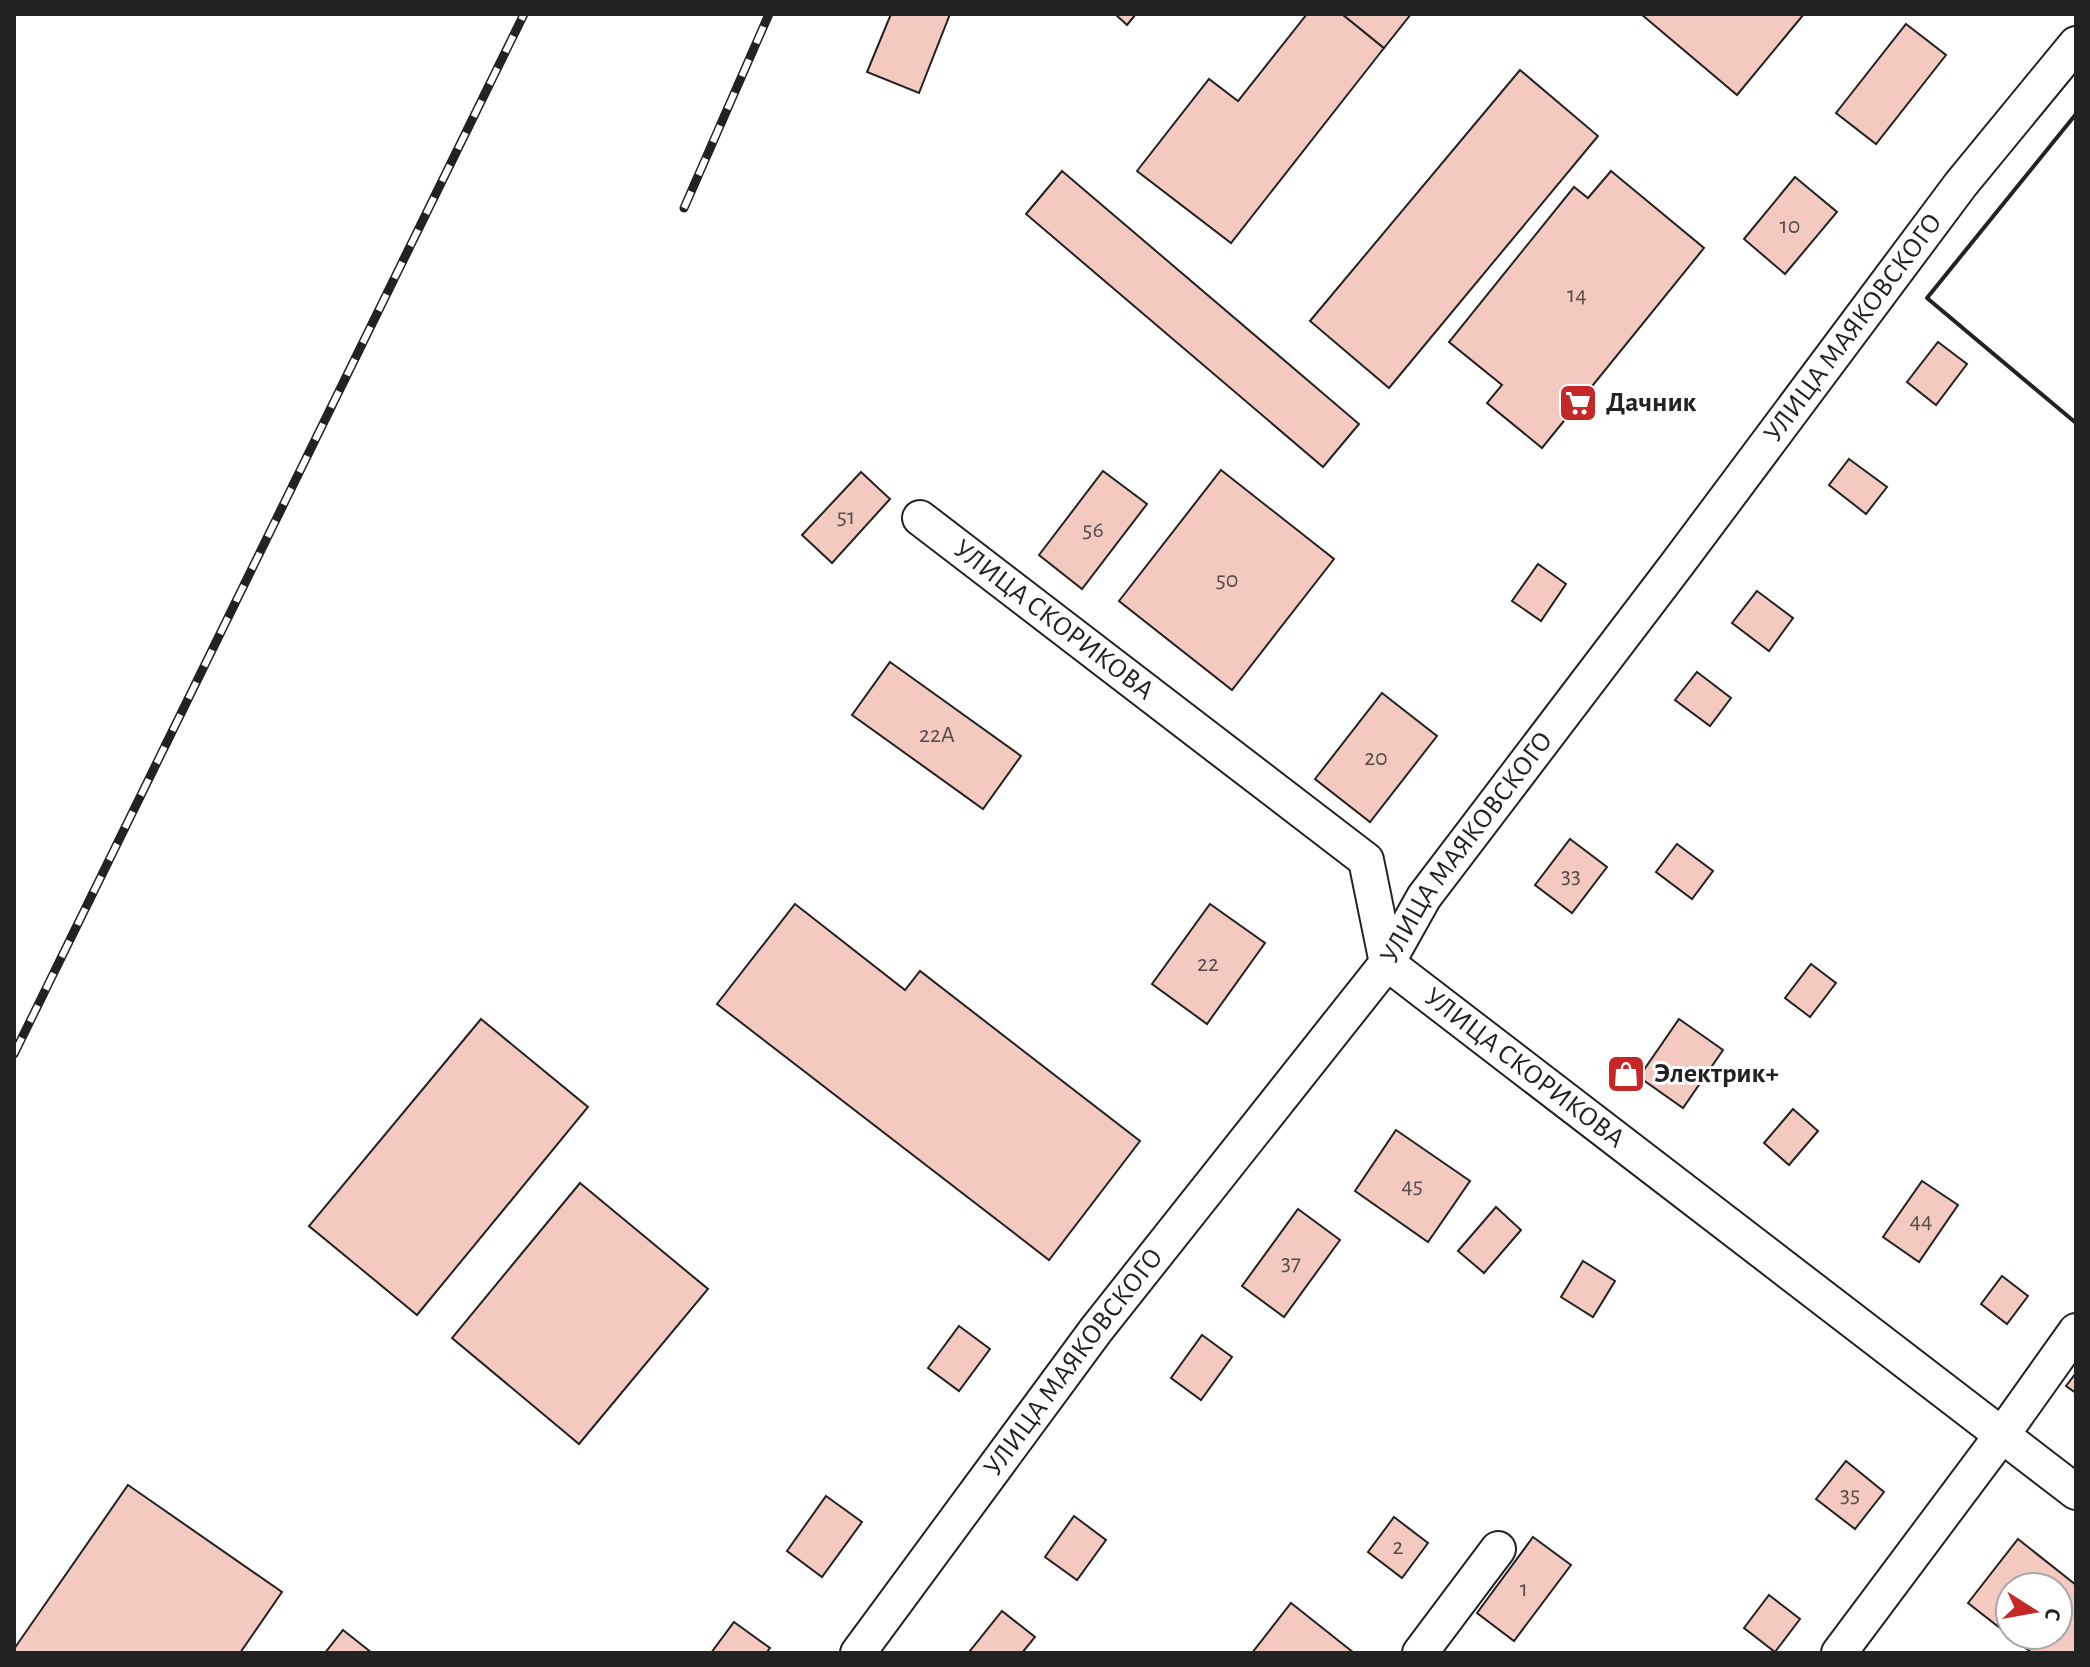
<svg xmlns="http://www.w3.org/2000/svg" width="2090" height="1667" font-family="'Alegreya Sans',sans-serif">
	<rect width="100%" height="100%" fill="#fff"/>
	<g fill="#f3c9c0" stroke="#222" stroke-width="2" fill-rule="evenodd">
		<polygon points="891,14 950,14 919,93 867,72"/>
		<polygon points="1115,14 1136,14 1127,25"/>
		<polygon points="1307,14 1342,14 1384,48 1231,243 1137,171 1209,79 1238,101"/>
		<polygon points="1342,14 1411,14 1384,48"/>
		<polygon points="1641,14 1804,14 1737,95"/>
		<polygon points="1906,24 1946,55 1876,144 1836,113"/>
		<polygon points="1520,70 1598,136 1389,388 1310,321"/>
		<polygon points="1062,171 1359,424 1323,467 1026,214"/>
		<polygon points="1611,171 1704,248 1542,448 1487,403 1502,385 1449,342 1574,187 1588,198"/>
		<polygon points="1795,177 1837,212 1785,274 1744,239"/>
		<polygon points="1938,342 1967,364 1936,405 1907,382"/>
		<polygon points="1849,459 1887,487 1866,514 1829,485"/>
		<polygon points="1221,470 1334,559 1232,690 1119,601"/>
		<polygon points="1103,471 1147,504 1082,589 1039,555"/>
		<polygon points="861,472 890,499 832,563 802,535"/>
		<polygon points="1538,564 1566,584 1541,621 1512,601"/>
		<polygon points="1757,591 1793,618 1769,651 1732,623"/>
		<polygon points="890,662 1021,756 983,809 852,715"/>
		<polygon points="1697,672 1731,698 1710,726 1675,700"/>
		<polygon points="1382,693 1437,736 1370,822 1315,779"/>
		<polygon points="1570,839 1607,867 1572,913 1535,885"/>
		<polygon points="1677,844 1713,871 1692,899 1656,872"/>
		<polygon points="795,904 905,990 920,971 1140,1141 1049,1260 717,1004"/>
		<polygon points="1210,904 1265,943 1207,1024 1152,984"/>
		<polygon points="1811,964 1836,983 1810,1017 1785,998"/>
		<polygon points="481,1019 588,1107 417,1315 309,1226"/>
		<polygon points="1679,1019 1723,1050 1683,1108 1639,1077"/>
		<polygon points="1793,1109 1818,1131 1789,1165 1764,1143"/>
		<polygon points="1396,1130 1470,1181 1428,1242 1355,1191"/>
		<polygon points="1922,1181 1958,1205 1919,1262 1883,1237"/>
		<polygon points="580,1183 708,1289 579,1444 452,1338"/>
		<polygon points="1496,1207 1521,1230 1484,1273 1458,1251"/>
		<polygon points="1298,1209 1340,1240 1284,1317 1242,1286"/>
		<polygon points="1583,1261 1615,1281 1593,1317 1561,1297"/>
		<polygon points="2002,1276 2028,1296 2007,1324 1981,1304"/>
		<polygon points="959,1326 990,1349 959,1391 928,1368"/>
		<polygon points="1202,1335 1232,1357 1201,1400 1171,1378"/>
		<polygon points="2076,1373 2076,1393 2066,1386"/>
		<polygon points="1846,1461 1884,1492 1855,1529 1816,1499"/>
		<polygon points="128,1485 282,1592 240,1653 14,1653 14,1649"/>
		<polygon points="826,1496 862,1522 822,1577 787,1551"/>
		<polygon points="1074,1516 1106,1540 1077,1580 1045,1557"/>
		<polygon points="1394,1517 1428,1543 1402,1578 1368,1552"/>
		<polygon points="1533,1537 1571,1565 1514,1641 1477,1613"/>
		<path d="M2018,1539L2076,1585V1653H2032L1968,1603ZM2010,1587H2058V1635H2010Z"/>
		<polygon points="1769,1595 1800,1619 1775,1652 1744,1628"/>
		<polygon points="1291,1603 1354,1653 1252,1653"/>
		<polygon points="1002,1611 1035,1637 1022,1653 972,1653 970,1651"/>
		<polygon points="734,1622 770,1648 766,1653 711,1653"/>
		<polygon points="343,1630 372,1653 325,1653"/>
	</g>
	<g fill="none" stroke-linecap="round" stroke-linejoin="round">
		<g stroke="#222" stroke-width="38">
			<g id="minor">
				<path id="s1" d="M920,518L1366,860L1387,963L2076,1492"/>
				<path id="s2" d="M858,1653L1096,1330L1387,963L1424,897L1678,563L1961,184L2076,44"/>
				<polyline points="1420,1653 1498,1549"/>
				<polyline points="1839,1653 2002,1435 2076,1331"/>
			</g>
		</g>
		<use href="#minor" stroke="#fff" stroke-width="34"/>
		<g stroke="#222" stroke-width="9">
			<g id="rail">
				<polyline points="684,208 769,14"/>
				<polyline points="14,1054 524,14"/>
			</g>
		</g>
		<use href="#rail" stroke="#fff" stroke-width="6" stroke-dasharray="18" stroke-linecap="butt"/>
		<polyline stroke="#222" stroke-width="2" stroke-dasharray="10 4" stroke-linecap="butt" points="2076,114 1927,298 2076,423"/>
		<polyline stroke="#222" stroke-width="4" points="2076,114 1927,298 2076,423"/>
	</g>
	<defs>
		<g id="supermarket-square" transform="scale(2)"><rect x="-9" y="-9" width="18" height="18" rx="4" fill="#c62828" stroke="#fff"/><path d="M-6-5.5h2.5l.6 2H6L4.5 2H-2.5L-4.4-4H-6ZM-1.5 3.2a1.3 1.3 0 1 0 .1 0ZM3 3.2a1.3 1.3 0 1 0 .1 0Z" fill="#fff"/></g>
		<g id="shop-square" transform="scale(2)"><rect x="-9" y="-9" width="18" height="18" rx="4" fill="#c62828" stroke="#fff"/><path d="M-5-2.5h2.3a2.7 3.5 0 0 1 5.4 0H5L5.5 6h-11ZM-1.5-2.5h3a1.5 2.3 0 0 0-3 0Z" fill="#fff"/></g>
	</defs>
	<g fill-rule="evenodd">
		<use href="#supermarket-square" x="1578" y="403"/>
		<use href="#shop-square" x="1626" y="1074"/>
	</g>
	<g text-anchor="middle" dominant-baseline="central" stroke-width="6" stroke-linejoin="round" paint-order="stroke">
		<g font-size="24" fill="#564c4a">
			<text x="1790" y="226">10</text>
			<text x="1577" y="295">14</text>
			<text x="846" y="517">51</text>
			<text x="1093" y="530">56</text>
			<text x="1227" y="580">50</text>
			<text x="937" y="735">22А</text>
			<text x="1376" y="758">20</text>
			<text x="1571" y="876">33</text>
			<text x="1208" y="964">22</text>
			<text x="1412" y="1186">45</text>
			<text x="1921" y="1221">44</text>
			<text x="1291" y="1263">37</text>
			<text x="1850" y="1495">35</text>
			<text x="1398" y="1547">2</text>
			<text x="1524" y="1589">1</text>
		</g>
		<g font-size="28" fill="#222" stroke="#fff">
			<text stroke="none"><textPath href="#s2" startOffset="1658">УЛИЦА МАЯКОВСКОГО</textPath></text>
			<text stroke="none"><textPath href="#s1" startOffset="168">УЛИЦА СКОРИКОВА</textPath></text>
			<text stroke="none"><textPath href="#s2" startOffset="1010">УЛИЦА МАЯКОВСКОГО</textPath></text>
			<text stroke="none"><textPath href="#s1" startOffset="840">УЛИЦА СКОРИКОВА</textPath></text>
			<text stroke="none"><textPath href="#s2" startOffset="362">УЛИЦА МАЯКОВСКОГО</textPath></text>
		</g>
		<g font-size="28" font-weight="bold" fill="#222" stroke="#fff" text-anchor="start">
			<text x="1606" y="403">Дачник</text>
			<text x="1654" y="1074">Электрик+</text>
		</g>
	</g>
	<rect width="2090" height="1667" fill="none" stroke="#222222" stroke-width="32"/>
	<g transform="translate(2034 1611) rotate(101)"><circle r="38" fill="#ffffff" stroke="#a7a7a7" stroke-width="2"/>
	<path d="M0-6L14 30L0 20L-14 30Z" fill="#c62828"/>
	<text y="-12" font-size="22" font-weight="bold" text-anchor="middle" fill="#222222">С</text>
	</g>
</svg>
